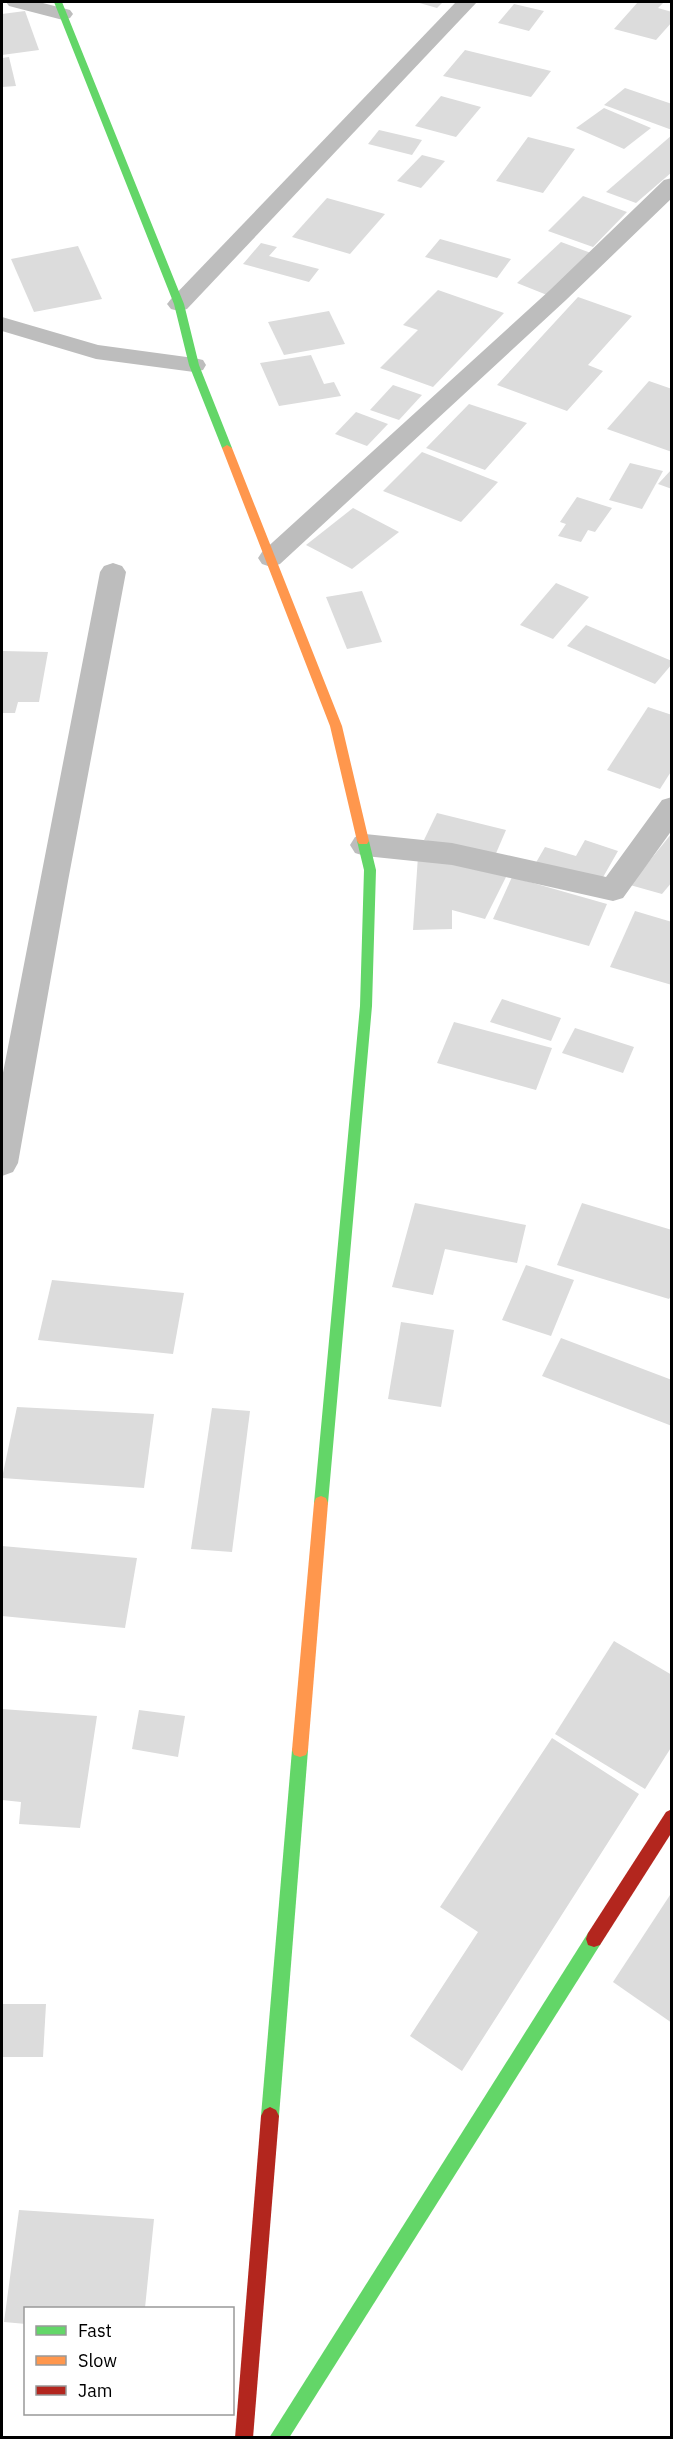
<svg xmlns="http://www.w3.org/2000/svg" width="673" height="2439" font-family="'IBM Plex Sans',sans-serif">
	<rect width="100%" height="100%" fill="#fff"/>
	<g fill="#dcdcdc">
		<polygon points="416,2 443,2 437,8"/>
		<polygon points="638,2 664,2 658,8 672,12 672,22 656,40 614,29"/>
		<polygon points="514,4 544,11 529,31 498,23"/>
		<polygon points="25,11 39,50 2,55 2,14"/>
		<polygon points="465,50 551,71 531,97 443,76"/>
		<polygon points="9,57 16,86 2,87 2,58"/>
		<polygon points="625,88 672,104 672,130 604,105"/>
		<polygon points="441,96 481,107 456,137 415,126"/>
		<polygon points="604,108 651,128 624,149 576,128"/>
		<polygon points="379,130 422,140 412,155 368,144"/>
		<polygon points="672,135 672,172 636,203 606,192"/>
		<polygon points="528,137 575,149 543,193 496,181"/>
		<polygon points="422,155 445,161 421,188 397,181"/>
		<polygon points="583,196 627,212 593,247 548,231"/>
		<polygon points="327,198 385,214 350,254 292,237"/>
		<polygon points="440,239 511,259 497,278 425,257"/>
		<polygon points="561,242 591,253 547,295 517,283"/>
		<polygon points="261,243 277,247 269,256 319,269 309,282 243,264"/>
		<polygon points="78,246 102,299 34,312 11,259"/>
		<polygon points="438,290 504,313 433,387 380,368 418,330 403,325"/>
		<polygon points="578,297 632,316 588,365 603,371 567,411 497,385"/>
		<polygon points="329,311 345,344 284,355 268,322"/>
		<polygon points="311,355 324,384 334,382 341,396 279,406 260,363"/>
		<polygon points="649,381 672,389 672,452 607,429"/>
		<polygon points="393,385 422,395 399,420 370,410"/>
		<polygon points="469,404 527,423 485,470 426,448"/>
		<polygon points="356,412 388,424 367,446 335,434"/>
		<polygon points="422,452 498,482 461,522 383,491"/>
		<polygon points="630,463 663,471 642,509 609,500"/>
		<polygon points="672,469 672,489 658,484"/>
		<polygon points="577,497 612,508 595,532 588,530 581,542 558,536 566,524 560,522"/>
		<polygon points="353,508 399,532 352,569 306,545"/>
		<polygon points="556,583 589,597 553,639 520,625"/>
		<polygon points="362,591 382,642 347,649 326,597"/>
		<polygon points="586,625 672,661 672,664 655,684 567,646"/>
		<polygon points="2,651 48,652 39,702 18,702 15,713 2,713"/>
		<polygon points="648,707 672,715 672,770 660,789 607,770"/>
		<polygon points="437,813 506,830 494,858 424,840"/>
		<polygon points="672,833 672,882 662,894 630,885"/>
		<polygon points="585,840 618,851 598,886 534,866 545,847 576,856"/>
		<polygon points="418,856 507,875 485,919 452,910 452,929 413,930"/>
		<polygon points="512,877 607,904 589,946 493,919"/>
		<polygon points="635,911 672,922 672,985 610,967"/>
		<polygon points="502,999 561,1018 551,1041 490,1022"/>
		<polygon points="454,1022 552,1048 536,1090 437,1063"/>
		<polygon points="575,1028 634,1047 623,1073 562,1053"/>
		<polygon points="415,1203 526,1225 517,1263 445,1249 433,1295 392,1287"/>
		<polygon points="582,1203 672,1230 672,1294 669,1299 557,1265"/>
		<polygon points="526,1265 574,1280 551,1336 502,1320"/>
		<polygon points="52,1280 184,1293 173,1354 38,1340"/>
		<polygon points="401,1322 454,1330 441,1407 388,1399"/>
		<polygon points="561,1338 672,1380 672,1426 542,1376"/>
		<polygon points="17,1407 154,1414 144,1488 2,1478"/>
		<polygon points="212,1408 250,1411 232,1552 191,1549"/>
		<polygon points="2,1546 137,1558 125,1628 2,1616"/>
		<polygon points="614,1641 672,1675 672,1746 645,1789 555,1734"/>
		<polygon points="2,1709 97,1716 80,1828 19,1824 21,1802 2,1800"/>
		<polygon points="139,1710 185,1716 178,1757 132,1749"/>
		<polygon points="552,1738 639,1794 462,2071 410,2036 478,1932 440,1907"/>
		<polygon points="672,1892 672,2023 613,1982"/>
		<polygon points="2,2004 46,2004 43,2057 2,2057"/>
		<polygon points="19,2210 154,2219 145,2308 26,2308 26,2324 4,2322"/>
	</g>
	<g fill="none" stroke-linecap="round" stroke-linejoin="round">
		<g fill="#bdbdbd" fill-rule="evenodd">
			<polygon points="6,2 39,2 70,10 73,14 70,18 63,20 9,6"/>
			<polygon points="456,2 477,2 187,309 179,311 171,309 167,304 171,299"/>
			<polygon points="672,178 672,198 566,300 280,564 271,567 262,564 258,558 262,552 550,290 664,180"/>
			<polygon points="2,317 98,345 194,358 203,360 206,365 203,370 194,372 96,359 2,331"/>
			<polygon points="113,563 122,566 126,572 68,881 18,1163 13,1172 2,1176 2,1078 100,572 104,566"/>
			<polygon points="672,797 672,830 623,898 613,901 452,865 365,856 355,853 350,845 355,837 365,834 452,843 606,877 662,800"/>
		</g>
		<g fill="#63d668" fill-rule="evenodd">
			<polygon points="54,2 62,2 184,304 199,365 232,448 231,450 227,451 222,448 189,365 174,304"/>
			<polygon points="363,837 369,841 376,870 372,1006 328,1503 326,1508 321,1510 316,1508 314,1503 360,1006 364,870 357,841"/>
			<polygon points="300,1743 306,1745 308,1750 279,2116 276,2122 270,2125 264,2122 261,2116 292,1750 294,1745"/>
			<polygon points="594,1931 600,1933 602,1939 600,1945 289,2438 269,2438 588,1933"/>
		</g>
		<g fill="#ff974d" fill-rule="evenodd">
			<polygon points="227,445 232,448 342,726 369,841 367,844 359,844 357,841 330,726 222,448"/>
			<polygon points="321,1496 326,1498 328,1503 308,1750 306,1755 300,1757 294,1755 292,1750 314,1503 316,1498"/>
		</g>
		<g fill="#b3261e" fill-rule="evenodd">
			<polygon points="672,1809 672,1832 600,1945 594,1947 588,1945 586,1939 588,1933 666,1812"/>
			<polygon points="270,2107 276,2110 279,2116 253,2438 235,2438 261,2116 264,2110"/>
		</g>
	</g>
	<rect width="673" height="2439" fill="none" stroke="#000000" stroke-width="6"/>
	<rect x="24" y="2307" width="210" height="108" fill="#ffffff" stroke="#999999" stroke-width="1.5"/>
	<rect x="36" y="2326" width="30" height="9" fill="#63d668" stroke="#999999" stroke-width="1.5"/>
	<text x="78" y="2337" font-size="18" fill="#000000">Fast</text>
	<rect x="36" y="2356" width="30" height="9" fill="#ff974d" stroke="#999999" stroke-width="1.5"/>
	<text x="78" y="2367" font-size="18" fill="#000000">Slow</text>
	<rect x="36" y="2386" width="30" height="9" fill="#b3261e" stroke="#999999" stroke-width="1.5"/>
	<text x="78" y="2397" font-size="18" fill="#000000">Jam</text>
</svg>
